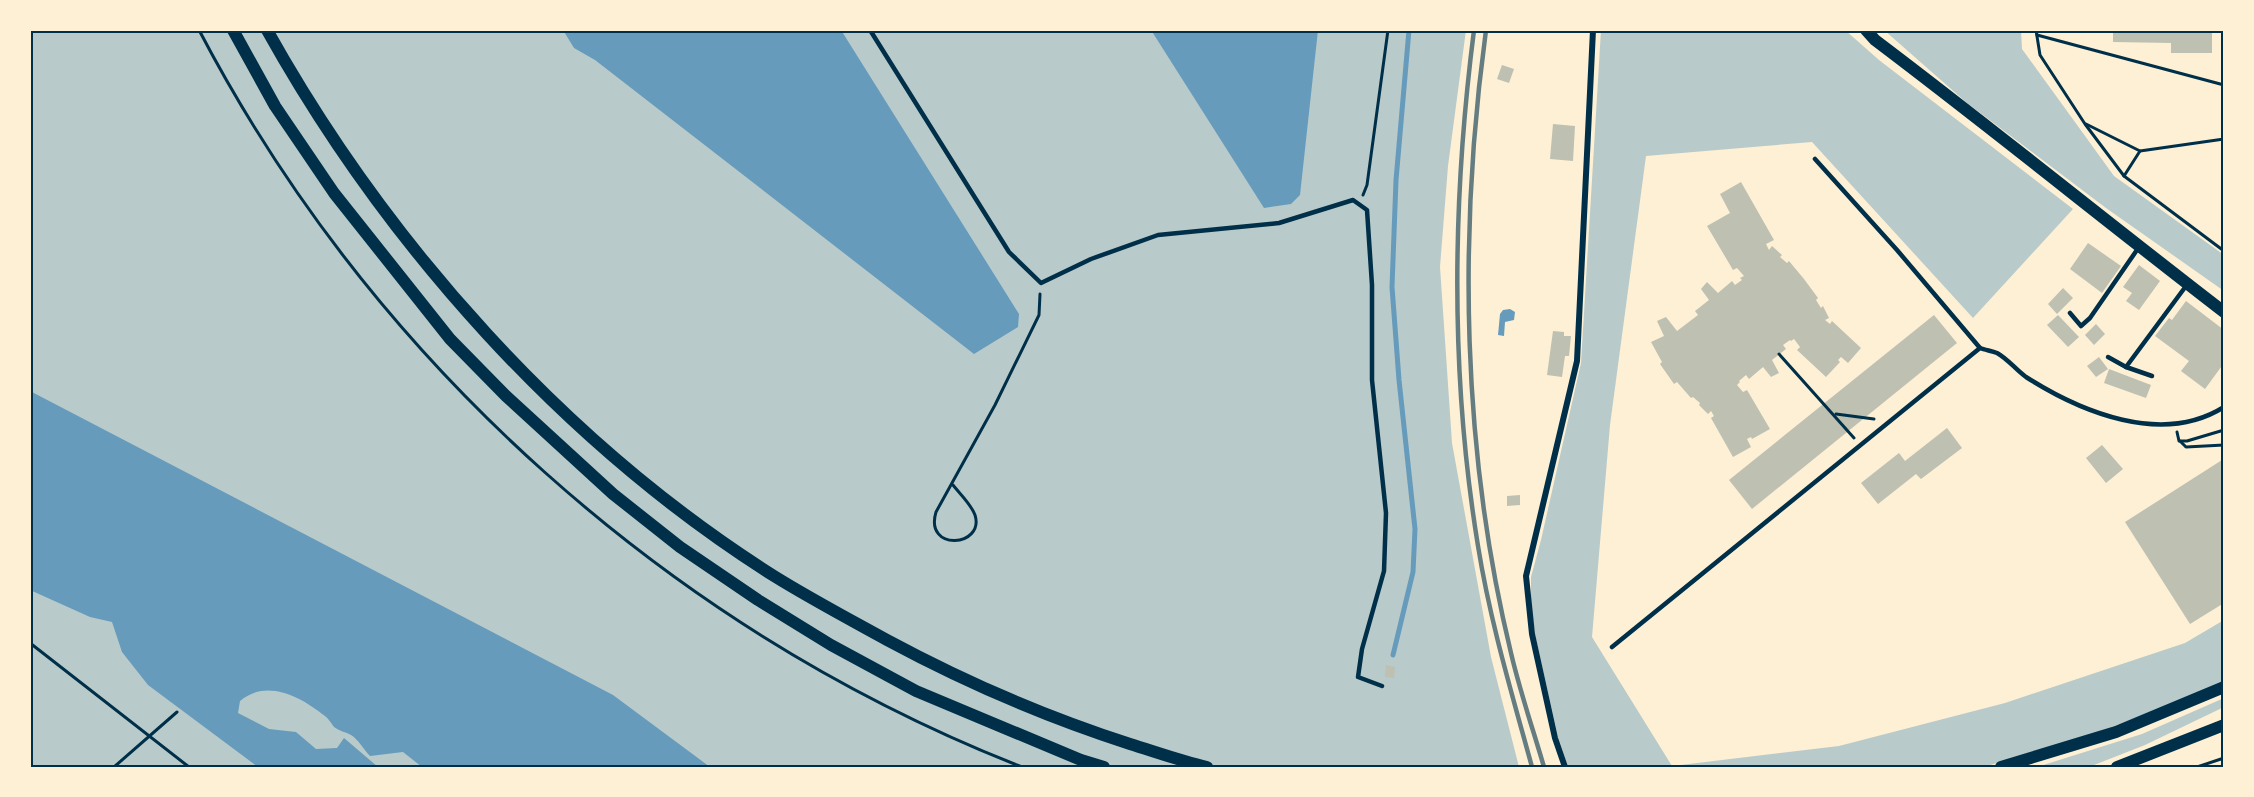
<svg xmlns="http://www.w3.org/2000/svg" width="2254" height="797" font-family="'PT Sans Narrow',sans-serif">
	<rect width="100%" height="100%" fill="#fdf0d5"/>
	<g fill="#b9caca">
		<polygon points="30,30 1466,30 1448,166 1440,267 1452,443 1491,657 1519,767 30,767"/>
		<polygon points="1601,30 1845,30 1879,60 2073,209 1973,318 1812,142 1646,156 1610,425 1592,637 1672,766 1839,746 2005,703 2185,643 2224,620 2224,684 2070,743 1983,767 1568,767 1558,737 1535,634 1531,606 1531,577 1541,540 1581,363"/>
		<polygon points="1884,30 2021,30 2022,49 2114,176 2224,255 2224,291 2106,208 1967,103"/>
		<polygon points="2224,698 2224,707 2145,745 2089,767 2037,767 2142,734"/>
	</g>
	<g fill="#669bbc">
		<polygon points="563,30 841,30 1019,314 1018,327 974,354 595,60 574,48"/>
		<polygon points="1151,30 1318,30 1300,195 1291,204 1264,208"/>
		<polygon points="1510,309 1515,312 1514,320 1505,322 1504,336 1498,335 1500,314 1503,310"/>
		<path d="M30,391L613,695L710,767H422L403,752L370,756C364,750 358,739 351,735C346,732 339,731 334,727C331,723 329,719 325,716C301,697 267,678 240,701L238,713L269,729L296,732L316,749L337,748L344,738L378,767H258L148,685L122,652L112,622L90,617L30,590Z"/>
	</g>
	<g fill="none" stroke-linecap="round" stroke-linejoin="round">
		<polyline stroke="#669bbc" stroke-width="5" points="1393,655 1413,572 1415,529 1399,380 1392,287 1396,180 1409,30"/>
	</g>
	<g fill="#bec0b2">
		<polygon points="2113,30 2212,30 2212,53 2171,53 2171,43 2113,42"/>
		<polygon points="1502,65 1514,69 1509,83 1497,79"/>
		<polygon points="1553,124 1575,126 1573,161 1550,159"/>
		<polygon points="1741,182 1774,240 1766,244 1769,250 1772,246 1782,255 1780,257 1787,263 1789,261 1804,279 1818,298 1816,300 1821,308 1823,306 1829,318 1825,320 1830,324 1832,321 1861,348 1848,363 1841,357 1838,360 1840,362 1826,377 1797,350 1800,347 1794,339 1791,341 1790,340 1783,345 1786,349 1772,360 1779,373 1771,377 1763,367 1749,379 1746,375 1739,381 1740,382 1737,385 1743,392 1747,390 1770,429 1752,439 1751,437 1747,439 1751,447 1733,457 1711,418 1714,416 1711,411 1708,414 1699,405 1700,403 1693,397 1691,398 1677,382 1674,384 1660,364 1662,362 1651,342 1664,336 1657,321 1666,317 1677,331 1698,315 1695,311 1709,300 1701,289 1707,282 1718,293 1732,281 1735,285 1742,280 1740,278 1744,276 1737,268 1733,270 1707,226 1730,213 1720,194"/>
		<polygon points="2088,243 2121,266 2102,293 2070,269"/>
		<polygon points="2139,265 2160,281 2139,310 2126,301 2132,293 2123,287"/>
		<polygon points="2063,288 2073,298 2057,314 2048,304"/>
		<polygon points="2186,301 2224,330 2224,363 2205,389 2181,371 2189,361 2155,336 2169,318 2172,320"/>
		<polygon points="1934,315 1957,343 1752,509 1729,480"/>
		<polygon points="2058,315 2079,337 2068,347 2047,325"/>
		<polygon points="2096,324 2105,334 2094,345 2085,335"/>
		<polygon points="1553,331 1564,332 1564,336 1571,336 1569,356 1565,356 1562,377 1547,375"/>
		<polygon points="2099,357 2108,369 2096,377 2087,366"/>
		<polygon points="2109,369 2151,385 2146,398 2104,383"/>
		<polygon points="1947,428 1962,448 1921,479 1916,474 1878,504 1861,483 1899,453 1905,461"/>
		<polygon points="2102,445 2123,469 2106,483 2086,458"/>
		<polygon points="2222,460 2224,464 2224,603 2190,624 2125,522"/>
		<polygon points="1520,495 1520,505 1507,506 1507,496"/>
		<polygon points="1386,665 1395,667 1394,678 1385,677"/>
	</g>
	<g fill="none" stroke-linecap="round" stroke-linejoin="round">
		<g stroke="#003049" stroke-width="3">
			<path d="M199,30C374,364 671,629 1022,767"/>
			<polyline points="2036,30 2040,55 2085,124 2124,176 2224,251"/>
			<polyline points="2037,35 2224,85"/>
			<polyline points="2086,124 2140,151 2224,139"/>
			<polyline points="2124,176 2140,151"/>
			<polyline points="1363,195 1367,185 1388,30"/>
			<polyline points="1779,354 1854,438"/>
			<polyline points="1836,414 1874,419"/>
			<polyline points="2177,432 2179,441 2187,441 2224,430"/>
			<polyline points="2180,441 2186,447 2224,445"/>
			<path d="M953,485C960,494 971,504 975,515C985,547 924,552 936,512L995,405L1039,315L1040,294"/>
			<polyline points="30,643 189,767"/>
			<polyline points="114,767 177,712"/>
			<polyline points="2197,767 2224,758"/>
		</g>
		<g stroke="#003049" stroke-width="4.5">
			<polyline points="870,30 1009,252 1041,283 1091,259 1158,235 1279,223 1353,200 1367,210 1372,285 1372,380 1386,513 1384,571 1362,649 1358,677 1382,686"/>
			<polyline points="1815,159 1897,250 1980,348"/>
			<polyline points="2070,313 2081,326 2090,318 2139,247"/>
			<polyline points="2108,357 2126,367"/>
			<polyline points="2152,376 2126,367 2186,286"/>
			<path d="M1612,647L1980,348C1985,350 1992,351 1997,353C2008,359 2016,370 2026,377C2081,412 2162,446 2224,407"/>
		</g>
		<polyline stroke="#003049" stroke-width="6" points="1565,767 1555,738 1532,634 1526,576 1577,361 1593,30"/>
		<g stroke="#003049" stroke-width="12">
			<polyline points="233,30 275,106 334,193 450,339 506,396 613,494 680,547 758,600 831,645 916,691 1081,760 1104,767"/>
			<path d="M267,30C387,245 565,444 774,576C811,599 849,619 887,640C965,682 1046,717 1130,744C1156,752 1181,761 1207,767"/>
			<path d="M1866,30L1875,40C1993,129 2107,222 2224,312"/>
			<polyline points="2001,767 2116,732 2224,687"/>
			<polyline points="2117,767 2224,725"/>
		</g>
		<g stroke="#657d81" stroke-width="4.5">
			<path d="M1474,30C1452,202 1450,375 1478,546C1490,621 1512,694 1532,767"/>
			<path d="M1486,30C1458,235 1462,451 1511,653C1520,692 1533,729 1544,767"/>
		</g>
	</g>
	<rect width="2254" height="797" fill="none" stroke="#fdf0d5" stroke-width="63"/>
	<rect x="32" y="32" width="2190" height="734" fill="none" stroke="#003049" stroke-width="2"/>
</svg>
